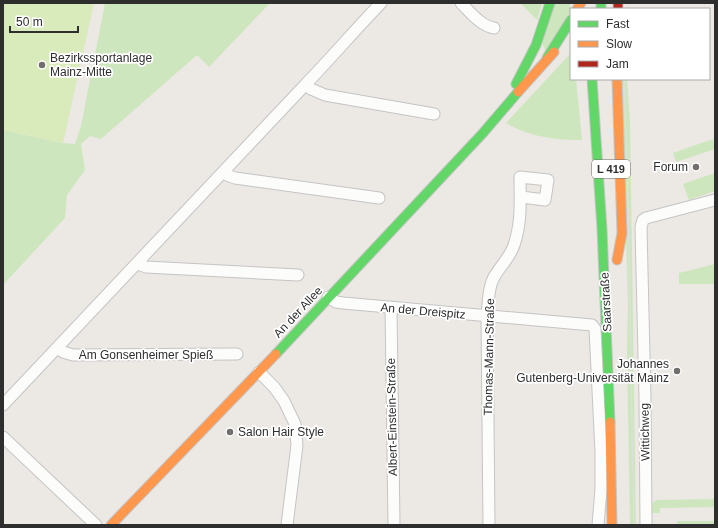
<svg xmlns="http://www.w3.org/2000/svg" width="718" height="528" font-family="Helvetica,sans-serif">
	<rect width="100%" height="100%" fill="#ece8e4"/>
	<g fill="#cee6be">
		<polygon points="105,3 270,3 209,67 197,55 101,139 90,136 81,144 85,170 67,195 65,218 3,285 3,130 63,143 75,144 81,126"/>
		<polygon points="522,3 542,3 537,20 521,4"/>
		<polygon points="554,3 570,3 571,14 546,53 542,42"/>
		<path d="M571,53V79H576L582,140C555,140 530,137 506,123Z"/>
		<polygon points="621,79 627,79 630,121 636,525 630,525 627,351 628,304"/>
		<polygon points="713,139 715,149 676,162 673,153"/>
		<polygon points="715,173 715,191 689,200 683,184"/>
		<polygon points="715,264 715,284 679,284 679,273"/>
		<polygon points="715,499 715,507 660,508 660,513 652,513 652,503 657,500"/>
		<rect x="677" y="521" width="38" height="4"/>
	</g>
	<polygon fill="#d9eabb" points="3,3 94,3 63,143 3,130"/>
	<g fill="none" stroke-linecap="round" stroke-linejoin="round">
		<g stroke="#c5c4c5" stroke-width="13">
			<g id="street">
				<path d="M461,3C470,12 481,26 494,28"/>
				<polyline points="306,85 311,89 325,95 434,114"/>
				<polyline points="223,172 227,175 235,178 379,198"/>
				<polyline points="138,264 146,267 298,275"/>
				<polyline points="328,297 336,302 343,303 592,325 595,329 601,452 601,489 598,525"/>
				<polyline points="391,308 394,525"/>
				<polyline points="58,348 63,352 73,355 237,354"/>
				<polyline points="259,372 274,387 284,401 295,424 297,445 287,525"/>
				<path d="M3,405C104,299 204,192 305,85C331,58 355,30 381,3"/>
				<polyline points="3,437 96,525"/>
				<path d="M489,525L487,316C488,305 488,289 493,279C499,267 510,258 514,245C522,222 520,199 520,177L548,180L545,200L521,197"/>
				<polyline points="646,525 645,399 641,227 643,220 646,218 715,200"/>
			</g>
		</g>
		<g stroke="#c5c4c5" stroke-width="11">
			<g id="fast">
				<polyline points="601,3 601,9"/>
				<polyline points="547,58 571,20"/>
				<polyline points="592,79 602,229 610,422"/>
				<polyline points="516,84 536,45 550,3"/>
				<polyline points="276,354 483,133 518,92"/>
			</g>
		</g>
		<g stroke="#c5c4c5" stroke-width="11">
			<g id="slow">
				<polyline points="577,9 581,3"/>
				<polyline points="617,79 622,233 617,260"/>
				<polyline points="518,92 554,52"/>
				<polyline points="610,422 612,525"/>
				<polyline points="111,525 276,354"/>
			</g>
		</g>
		<g stroke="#c5c4c5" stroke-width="11">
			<polyline id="jam" points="618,3 618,9"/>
		</g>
		<use href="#street" stroke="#fcfcfb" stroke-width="11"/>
		<use href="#fast" stroke="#63d668" stroke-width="9"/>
		<use href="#slow" stroke="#ff974d" stroke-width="9"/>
		<use href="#jam" stroke="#b3261e" stroke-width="9"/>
		<g stroke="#dfdfe1" stroke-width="1">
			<polyline points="628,9 629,3"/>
			<polyline points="624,79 627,158 634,525"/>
		</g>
	</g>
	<g fill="#706f6e" stroke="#fff" stroke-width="1.5">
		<circle cx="42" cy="65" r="4"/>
		<circle cx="696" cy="167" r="4"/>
		<circle cx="677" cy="371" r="4"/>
		<circle cx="230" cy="432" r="4"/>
	</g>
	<g text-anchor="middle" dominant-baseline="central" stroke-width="3.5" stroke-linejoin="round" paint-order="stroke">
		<rect fill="#fff" stroke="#6d6d6d" stroke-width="1" x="592" y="160" width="38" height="18" rx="3"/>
		<g font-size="11" font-weight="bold" fill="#2e2e2e">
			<text x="611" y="169">L 419</text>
		</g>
		<g font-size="12" fill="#2e2e2e" stroke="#fff" text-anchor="start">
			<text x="50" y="58">Bezirkssportanlage<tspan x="50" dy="14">Mainz-Mitte</tspan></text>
			<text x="688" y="167" text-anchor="end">Forum</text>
			<text x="669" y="364" text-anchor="end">Johannes<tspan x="669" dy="14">Gutenberg-Universität Mainz</tspan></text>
			<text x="238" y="432">Salon Hair Style</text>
		</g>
		<g font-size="12" fill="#2e2e2e" stroke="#fff">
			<text transform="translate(606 302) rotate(-93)">Saarstraße</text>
			<text transform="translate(423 311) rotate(5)">An der Dreispitz</text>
			<text transform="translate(298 312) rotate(-47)">An der Allee</text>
			<text x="146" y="355">Am Gonsenheimer Spieß</text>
			<text transform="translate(489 357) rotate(-89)">Thomas-Mann-Straße</text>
			<text transform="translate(392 417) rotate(-91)">Albert-Einstein-Straße</text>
			<text transform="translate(645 432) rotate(-91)">Wittichweg</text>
		</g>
	</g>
	<rect width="718" height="528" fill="none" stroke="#2e2e2e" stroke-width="8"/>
	<rect x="570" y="8" width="140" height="72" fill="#ffffff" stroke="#ababab"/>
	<rect x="578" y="21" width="20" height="6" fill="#63d668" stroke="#ababab"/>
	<text x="606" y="28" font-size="12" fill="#2e2e2e">Fast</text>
	<rect x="578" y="41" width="20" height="6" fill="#ff974d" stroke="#ababab"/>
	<text x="606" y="48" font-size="12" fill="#2e2e2e">Slow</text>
	<rect x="578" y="61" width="20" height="6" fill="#b3261e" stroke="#ababab"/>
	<text x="606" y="68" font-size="12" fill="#2e2e2e">Jam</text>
	<path d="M10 26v6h68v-6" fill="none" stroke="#2e2e2e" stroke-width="2"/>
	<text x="16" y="26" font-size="12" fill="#2e2e2e" stroke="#ffffff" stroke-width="3" paint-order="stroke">50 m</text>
</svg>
